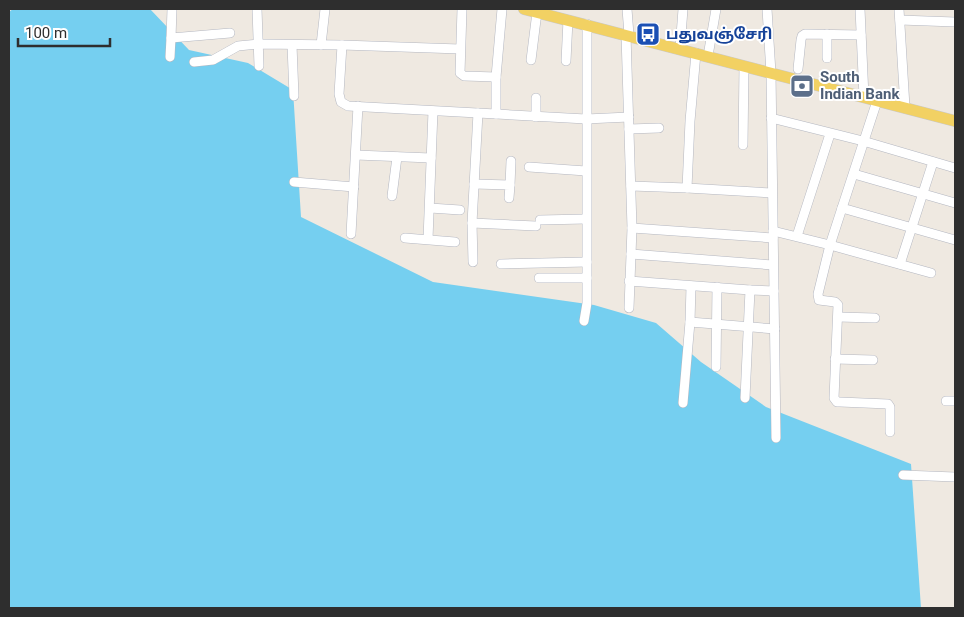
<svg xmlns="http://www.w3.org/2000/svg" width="964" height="617" font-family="Roboto,'Noto Sans Tamil',sans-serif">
	<rect width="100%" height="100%" fill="#efe9e1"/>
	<polygon fill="#75cff0" points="13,9 150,9 189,50 248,63 293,90 301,217 433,282 594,305 656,323 701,362 766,407 911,464 921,608 9,608 9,12"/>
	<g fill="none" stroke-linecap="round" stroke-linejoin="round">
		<g stroke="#b4b7c1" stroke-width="10">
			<g id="minor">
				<polyline points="172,9 171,38 230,33"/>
				<polyline points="257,9 259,66"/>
				<polyline points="462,9 460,73 464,76 496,77"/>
				<polyline points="627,9 629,35"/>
				<polyline points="767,9 771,73 776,438"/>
				<polyline points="860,9 864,97"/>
				<polyline points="899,9 905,107"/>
				<polyline points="900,20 955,22"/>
				<polyline points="626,35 632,228 629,308"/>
				<polyline points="292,45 294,96"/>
				<polyline points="321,45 325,9"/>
				<polyline points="342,45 460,49"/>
				<polyline points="680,49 683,9"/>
				<polyline points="696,53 690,121 687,188 772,193"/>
				<polyline points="708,56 716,9"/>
				<polyline points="170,57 171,38"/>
				<polyline points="827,58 827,34"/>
				<polyline points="531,60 537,12"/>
				<polyline points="566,61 568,20"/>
				<polyline points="194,62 213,60 238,46 259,44 342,45 339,94 341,102 348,106 586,119 629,117"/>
				<polyline points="798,69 801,40 802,36 805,34 861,35"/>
				<polyline points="877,101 842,208 955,240"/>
				<polyline points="496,114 496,77 502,9"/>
				<polyline points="536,117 536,98"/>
				<polyline points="771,118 863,141 955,168"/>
				<polyline points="629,129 659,128"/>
				<polyline points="743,145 744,66"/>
				<polyline points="356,155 431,158"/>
				<polyline points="529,167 586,171"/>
				<polyline points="854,174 955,203"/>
				<polyline points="294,182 354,187"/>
				<polyline points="474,184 510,185 509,198"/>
				<polyline points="510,185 511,161"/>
				<polyline points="631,186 687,188"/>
				<polyline points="392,196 397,157"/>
				<polyline points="430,208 460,210"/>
				<polyline points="842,208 830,245 818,294 819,300 835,302 838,305 834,398 837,402 840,402 888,404 890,407 890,432"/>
				<polyline points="540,220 586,219"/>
				<polyline points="472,223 536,226"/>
				<polyline points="632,228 773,238"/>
				<polyline points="773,231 830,245 931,273"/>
				<polyline points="351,234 358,106"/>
				<polyline points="797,236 830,134"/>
				<polyline points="405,238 455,242"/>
				<polyline points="428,239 433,111"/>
				<polyline points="631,254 773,265"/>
				<polyline points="473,262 472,223 478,113"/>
				<polyline points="501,264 587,262"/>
				<polyline points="900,264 933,162"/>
				<polyline points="539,278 587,278"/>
				<polyline points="629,281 750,290 745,398"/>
				<polyline points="750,290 774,291"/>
				<polyline points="838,317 875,318"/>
				<polyline points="584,321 587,303 587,24"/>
				<polyline points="690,322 775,329"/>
				<polyline points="835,359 873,360"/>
				<polyline points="716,367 717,287"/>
				<polyline points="946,401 955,401"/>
				<polyline points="683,403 690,322 691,286"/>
				<polyline points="903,475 955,477"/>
			</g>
		</g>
		<g stroke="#c9c9c9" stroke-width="12">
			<polyline id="major" points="524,9 955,121"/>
		</g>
		<use href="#minor" stroke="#fff" stroke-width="9"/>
		<use href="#major" stroke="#f2d163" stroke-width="11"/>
	</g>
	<defs>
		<g id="bus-square" transform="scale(1.25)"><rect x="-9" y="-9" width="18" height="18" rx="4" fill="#1a4fb4" stroke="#fff"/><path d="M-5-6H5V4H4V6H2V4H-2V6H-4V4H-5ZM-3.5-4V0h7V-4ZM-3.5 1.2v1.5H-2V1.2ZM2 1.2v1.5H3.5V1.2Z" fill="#fff"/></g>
		<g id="bank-square" transform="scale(1.25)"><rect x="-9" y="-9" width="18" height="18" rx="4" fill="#5c6f8a" stroke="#fff"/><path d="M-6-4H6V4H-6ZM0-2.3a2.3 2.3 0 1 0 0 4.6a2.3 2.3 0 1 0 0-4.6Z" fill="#fff"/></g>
	</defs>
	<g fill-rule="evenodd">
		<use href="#bus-square" x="648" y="34"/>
		<use href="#bank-square" x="802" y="86"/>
	</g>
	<g text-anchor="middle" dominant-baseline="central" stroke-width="4" stroke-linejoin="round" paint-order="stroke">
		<g font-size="15" font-weight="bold" fill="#164399" stroke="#fff" text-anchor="start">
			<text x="666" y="34">பதுவஞ்சேரி</text>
		</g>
		<g font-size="15" font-weight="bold" fill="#4e5e75" stroke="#fff" text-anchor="start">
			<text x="820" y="77">South<tspan x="820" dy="17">Indian Bank</tspan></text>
		</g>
	</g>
	<rect width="964" height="617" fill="none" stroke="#2e2e2e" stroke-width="20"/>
	<path d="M18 38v8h92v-8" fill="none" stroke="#2e2e2e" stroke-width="2.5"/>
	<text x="25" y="38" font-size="15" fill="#2e2e2e" stroke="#ffffff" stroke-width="4" paint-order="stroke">100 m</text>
</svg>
